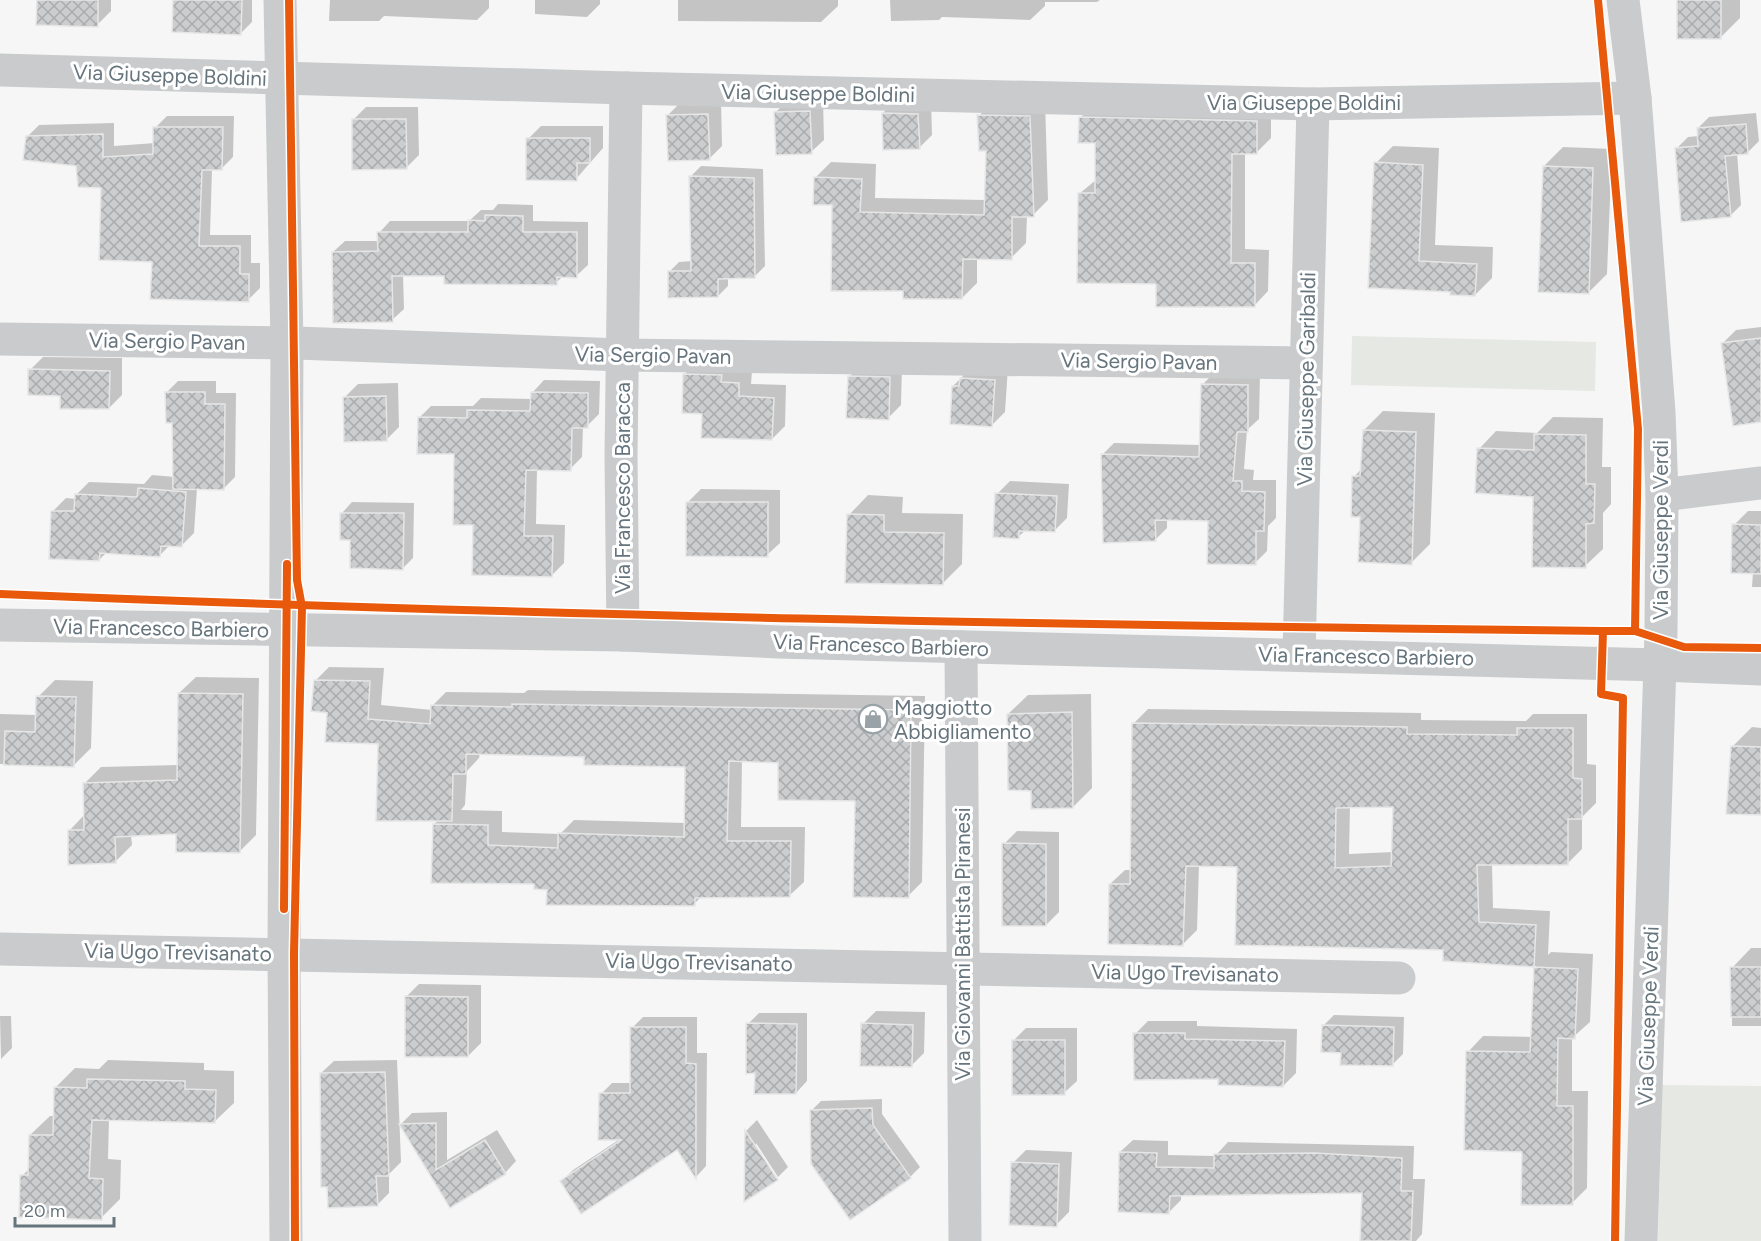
<svg xmlns="http://www.w3.org/2000/svg" width="1761" height="1241" font-family="Figtree,sans-serif">
	<defs>
		<pattern id="building-cross-hatch" width="8" height="8" patternUnits="userSpaceOnUse" patternTransform="scale(1.5)"><rect width="8" height="8" fill="#cccdce"/><path d="M0 0l8 8M0 8l8-8" fill="none" stroke="#a9abac"/></pattern>
	</defs>
	<rect width="100%" height="100%" fill="#f6f6f6"/>
	<g fill="#e6e8e4">
		<polygon points="1352,336 1596,342 1595,391 1351,385"/>
		<polygon points="1662,1085 1761,1086 1761,1241 1658,1241"/>
	</g>
	<g fill="#0003" fill-rule="evenodd">
		<polygon points="38,0 111,0 111,11 97,25"/>
		<polygon points="174,0 252,0 252,22 241,33"/>
		<polygon points="330,0 489,0 489,8 477,20 384,16 379,21 329,21"/>
		<polygon points="535,0 600,0 600,4 587,17 535,14"/>
		<polygon points="678,0 838,0 838,6 821,22 678,21"/>
		<polygon points="890,0 1100,0 1097,2 1045,2 1045,6 1030,20 942,17 939,20 891,21"/>
		<polygon points="1678,0 1740,0 1740,18 1721,37"/>
		<polygon points="823,99 824,140 811,152 775,113 788,100"/>
		<polygon points="896,100 931,101 932,135 919,148 883,113"/>
		<polygon points="994,100 1045,101 1048,200 1033,215 1027,215 1026,243 1011,258 977,258 977,283 962,298 904,289 833,204 815,178 831,162 876,164 875,198 986,200 988,150 979,116"/>
		<polygon points="721,101 722,146 709,159 668,115 681,102"/>
		<polygon points="1095,104 1271,108 1271,138 1256,153 1245,153 1245,249 1269,250 1268,291 1254,306 1158,282 1079,194 1097,179 1096,142 1080,118"/>
		<polygon points="366,107 418,107 419,155 406,168 353,120"/>
		<polygon points="1756,113 1759,141 1748,152 1737,153 1741,205 1730,216 1676,149 1688,137 1699,136 1698,128 1709,117"/>
		<polygon points="167,116 234,116 233,157 221,169 212,169 210,235 251,235 251,263 260,263 260,288 248,300 153,260 103,187 77,165 27,137 39,125 114,123 114,146 155,143 155,128"/>
		<polygon points="541,126 603,126 603,148 576,179 528,139"/>
		<polygon points="1393,146 1439,148 1435,245 1493,247 1492,278 1475,295 1451,291 1370,287 1376,163"/>
		<polygon points="1563,147 1612,149 1607,274 1588,293 1544,166"/>
		<polygon points="701,166 763,169 765,266 755,276 728,277 728,286 718,296 669,272 679,262 692,261 691,176"/>
		<polygon points="498,204 533,205 533,221 588,222 588,265 576,276 563,276 556,283 403,274 404,309 392,320 333,252 345,241 379,241 379,233 390,221 469,221 481,210 493,210"/>
		<polygon points="1761,327 1761,421 1723,343 1736,330"/>
		<polygon points="43,357 122,358 122,395 109,408 62,395 30,370"/>
		<polygon points="697,362 752,371 751,384 786,385 785,426 772,439 684,375"/>
		<polygon points="862,364 902,365 901,405 888,418 849,377"/>
		<polygon points="1008,367 1005,412 992,425 953,386 966,373"/>
		<polygon points="1214,373 1260,374 1259,419 1247,430 1244,469 1254,470 1253,480 1276,480 1276,518 1268,526 1267,551 1255,563 1209,519 1167,519 1167,528 1155,540 1102,455 1114,443 1201,445 1202,385"/>
		<polygon points="544,380 600,381 599,414 587,426 583,426 582,457 570,469 537,469 536,524 565,525 564,563 552,575 475,524 455,453 419,418 431,406 473,406 481,398 532,399 532,393"/>
		<polygon points="178,381 216,381 216,393 236,393 235,477 223,489 197,488 194,533 181,546 170,545 160,555 107,552 99,560 53,511 66,498 76,499 76,495 89,482 144,484 152,475 175,477 174,421 166,393"/>
		<polygon points="398,383 399,427 386,440 345,397 358,384"/>
		<polygon points="1383,411 1435,413 1430,544 1411,563 1361,516 1354,477 1362,468 1364,430"/>
		<polygon points="1553,417 1603,418 1602,467 1611,467 1611,504 1603,513 1603,549 1585,566 1535,496 1479,449 1496,431 1537,433"/>
		<polygon points="1010,481 1069,484 1067,518 1054,531 1026,530 1018,537 997,494"/>
		<polygon points="701,489 780,490 780,543 767,555 688,502"/>
		<polygon points="868,495 903,497 902,513 963,514 962,564 942,584 849,515"/>
		<polygon points="352,502 414,503 413,558 402,569 352,539 342,513"/>
		<polygon points="1748,511 1761,511 1761,587 1752,587 1753,572 1734,525"/>
		<path d="M329,667L384,668L381,705L432,710V706L446,692L524,693L528,690L925,696L922,882L908,896L857,800L780,762L742,760L741,827H805L804,882L789,896H702L694,904L549,888L434,824L439,820L380,742L328,711L315,681ZM480,753L586,756L687,766L686,823L574,820L560,834L502,832V811L461,810L465,805L467,771L479,758Z"/>
		<polygon points="196,677 259,678 256,835 239,852 177,832 131,835 132,845 115,862 69,831 85,814 85,783 101,767 178,765 179,693"/>
		<polygon points="55,680 93,681 91,748 74,765 0,764 0,714 37,715 38,697"/>
		<polygon points="1091,694 1092,788 1073,807 1032,789 1008,714 1028,695"/>
		<path d="M1148,709L1421,713V720L1526,721L1533,714H1587V764L1596,765V803L1582,817V849L1567,864H1492L1493,908L1550,911L1548,955L1551,952L1593,954L1590,1022L1572,1038V1091H1588L1587,1188L1572,1203L1468,1052L1483,1036L1533,1037L1536,966L1444,960L1445,949L1329,948L1238,866L1199,865L1197,930L1183,944L1110,884L1125,870H1132L1133,724ZM1350,806H1394L1393,852L1349,854Z"/>
		<polygon points="1752,727 1761,728 1761,814 1732,747"/>
		<polygon points="1017,831 1059,832 1059,912 1046,925 1004,844"/>
		<polygon points="1751,948 1761,948 1761,1026 1732,1026 1732,968"/>
		<polygon points="419,984 481,985 481,1043 468,1056 406,997"/>
		<polygon points="876,1011 925,1012 924,1053 911,1066 863,1024"/>
		<polygon points="759,1013 807,1013 807,1081 796,1093 756,1072 748,1024"/>
		<polygon points="1334,1015 1404,1017 1403,1054 1392,1065 1323,1026"/>
		<polygon points="0,1016 11,1016 12,1048 1,1059"/>
		<polygon points="643,1017 697,1017 697,1053 707,1053 706,1166 696,1177 678,1148 562,1181 573,1170 620,1139 601,1094 612,1083 631,1083 632,1028"/>
		<polygon points="1148,1021 1197,1021 1197,1026 1297,1029 1296,1073 1283,1086 1220,1078 1135,1034"/>
		<polygon points="1026,1028 1077,1028 1077,1081 1064,1093 1013,1041"/>
		<polygon points="108,1060 204,1063 204,1070 234,1071 234,1103 214,1122 109,1119 108,1159 121,1160 120,1199 101,1218 22,1176 30,1168 30,1135 50,1116 55,1116 56,1087 75,1068 99,1069"/>
		<polygon points="397,1060 401,1162 389,1174 389,1193 377,1205 321,1073 334,1061"/>
		<polygon points="882,1099 882,1114 920,1167 910,1177 811,1111 821,1101"/>
		<polygon points="447,1112 447,1160 497,1130 516,1161 505,1173 450,1206 401,1124 412,1113"/>
		<polygon points="757,1120 788,1167 778,1177 756,1143 746,1199 746,1131"/>
		<polygon points="1133,1140 1168,1141 1168,1155 1215,1156 1228,1142 1414,1146 1413,1179 1425,1179 1422,1234 1416,1241 1362,1241 1363,1192 1181,1195 1181,1200 1169,1212 1120,1152"/>
		<polygon points="1026,1150 1072,1152 1069,1212 1056,1225 1013,1163"/>
	</g>
	<g fill="url(#building-cross-hatch)" stroke="#e6e6e6" stroke-width="1.5" fill-rule="evenodd">
		<polygon points="37,0 98,0 98,27 36,25"/>
		<polygon points="173,0 242,0 241,35 172,32"/>
		<rect x="1677" y="0" width="44" height="39"/>
		<polygon points="810,111 812,154 776,155 774,112"/>
		<polygon points="882,113 918,114 920,149 883,150"/>
		<polygon points="708,114 710,160 668,161 666,115"/>
		<polygon points="977,115 1030,116 1034,217 1012,217 1012,260 963,259 962,299 903,299 903,291 831,291 832,205 813,205 814,177 862,179 860,212 984,215 986,151 979,151"/>
		<polygon points="1079,117 1257,121 1257,154 1232,154 1231,263 1255,263 1255,307 1156,307 1156,284 1077,283 1078,193 1095,193 1095,143 1078,143"/>
		<polygon points="352,119 406,119 407,169 352,170"/>
		<polygon points="1746,124 1748,154 1725,156 1731,217 1681,222 1675,148 1698,146 1697,128"/>
		<polygon points="153,127 223,127 222,170 202,170 199,246 240,246 240,274 249,274 249,302 150,299 152,262 99,260 101,188 78,187 76,166 23,160 26,136 103,134 103,157 153,154"/>
		<polygon points="526,138 590,138 590,163 577,163 577,181 526,180"/>
		<polygon points="1374,162 1423,165 1419,261 1477,264 1475,296 1450,295 1450,292 1368,288"/>
		<polygon points="1543,166 1593,168 1589,294 1538,292"/>
		<polygon points="689,176 754,178 755,278 718,279 718,297 668,298 668,271 691,271"/>
		<polygon points="485,215 523,216 523,232 577,232 577,278 557,277 557,285 444,284 444,276 392,276 393,322 333,323 332,252 378,251 377,232 468,232 468,220 485,221"/>
		<polygon points="1761,338 1761,422 1733,426 1721,343"/>
		<polygon points="28,369 110,371 109,409 60,409 60,396 28,395"/>
		<polygon points="683,374 722,375 721,382 739,383 739,396 774,398 772,440 701,438 702,414 682,413"/>
		<polygon points="848,376 890,377 889,420 846,418"/>
		<polygon points="960,378 995,380 992,427 950,424 952,386 959,386"/>
		<polygon points="1201,384 1248,385 1248,432 1237,432 1233,481 1242,481 1242,491 1265,492 1264,531 1256,531 1256,565 1207,564 1208,521 1155,520 1156,541 1103,543 1101,454 1199,457"/>
		<polygon points="165,392 205,392 205,404 225,404 224,490 173,489 172,423 166,423"/>
		<polygon points="531,392 588,393 588,428 572,428 571,471 526,470 524,536 553,536 552,577 472,575 473,525 453,525 454,454 417,454 418,417 467,418 467,410 530,411"/>
		<polygon points="386,396 387,441 344,442 343,397"/>
		<polygon points="1363,430 1416,432 1412,565 1358,562 1360,517 1351,517 1352,476 1360,476"/>
		<polygon points="1534,434 1586,435 1586,484 1595,484 1594,523 1586,524 1586,568 1532,567 1533,497 1475,493 1477,448 1534,450"/>
		<polygon points="138,488 186,492 182,547 161,546 160,557 100,553 99,561 49,559 51,511 74,511 75,494 137,497"/>
		<polygon points="995,493 1057,496 1055,532 1019,531 1019,539 993,537"/>
		<polygon points="686,502 768,502 768,557 686,556"/>
		<polygon points="340,513 404,513 403,570 350,568 350,540 340,540"/>
		<polygon points="847,514 884,515 884,532 944,533 943,585 845,583"/>
		<polygon points="1732,524 1761,525 1761,574 1731,573"/>
		<polygon points="314,680 370,681 368,719 430,724 431,705 512,707 512,704 911,710 909,898 853,897 855,801 778,800 778,763 729,761 727,841 791,841 790,897 695,898 695,906 546,905 547,890 534,889 534,884 431,883 433,824 488,825 488,845 558,848 558,833 684,837 685,767 584,765 584,757 466,754 466,774 453,774 452,821 376,821 378,744 325,742 327,713 311,711"/>
		<polygon points="178,693 243,694 240,853 176,852 176,834 115,837 116,863 68,865 68,830 84,830 83,783 177,780"/>
		<polygon points="36,696 76,697 74,767 4,765 5,731 35,732"/>
		<polygon points="1072,712 1073,808 1031,809 1031,791 1008,790 1007,714"/>
		<path d="M1132,723L1407,727V734L1517,735V728H1573V778L1582,779V819H1568V865H1477L1479,922L1536,925L1534,967L1443,961V950L1235,945L1237,867L1186,866L1183,946L1108,944L1109,884H1130ZM1393,807L1391,866L1335,868L1336,808Z"/>
		<polygon points="1731,746 1761,747 1761,815 1726,814"/>
		<polygon points="1002,843 1046,844 1046,926 1002,926"/>
		<polygon points="1534,967 1578,969 1575,1039 1558,1038 1557,1106 1573,1106 1573,1205 1521,1205 1522,1152 1464,1150 1466,1051 1530,1052"/>
		<polygon points="1730,967 1761,967 1761,1017 1731,1017"/>
		<polygon points="405,996 468,997 468,1057 405,1057"/>
		<polygon points="746,1023 797,1024 796,1094 754,1094 755,1073 746,1074"/>
		<polygon points="861,1023 913,1025 912,1067 860,1066"/>
		<polygon points="1322,1025 1394,1027 1393,1066 1340,1065 1341,1053 1321,1052"/>
		<polygon points="630,1027 686,1027 686,1063 696,1064 696,1179 677,1150 581,1214 560,1181 621,1140 598,1140 599,1093 630,1093"/>
		<polygon points="1133,1033 1185,1033 1185,1039 1285,1041 1283,1087 1218,1085 1218,1079 1134,1080"/>
		<rect x="1012" y="1040" width="53" height="55"/>
		<polygon points="385,1072 389,1176 376,1176 378,1206 328,1208 327,1187 321,1187 320,1073"/>
		<polygon points="87,1079 185,1081 185,1089 216,1090 215,1123 92,1120 89,1178 103,1179 102,1220 19,1217 20,1175 28,1175 29,1135 53,1135 54,1087 87,1088"/>
		<polygon points="872,1108 873,1125 911,1178 850,1220 811,1164 810,1110"/>
		<polygon points="436,1123 436,1170 485,1140 506,1174 450,1208 399,1124"/>
		<polygon points="745,1130 778,1180 744,1202"/>
		<polygon points="1119,1152 1157,1153 1156,1167 1214,1168 1214,1154 1315,1153 1402,1158 1401,1191 1413,1191 1411,1241 1360,1241 1362,1193 1170,1196 1169,1214 1118,1212"/>
		<polygon points="1011,1162 1059,1164 1057,1227 1009,1225"/>
	</g>
	<g fill="none" stroke-linecap="round" stroke-linejoin="round">
		<g stroke="#c9cbcc" stroke-width="33">
			<polyline points="280,0 287,343 284,953 286,1241"/>
			<polyline points="0,70 626,88 1313,104 1635,98"/>
			<polyline points="0,339 296,343 622,355 1306,363"/>
			<polyline points="1662,495 1761,483"/>
			<polyline points="0,625 623,635 779,642 1660,665"/>
			<polyline points="623,635 621,455 626,88"/>
			<polyline points="961,647 965,1241"/>
			<polyline points="1299,654 1313,104"/>
			<polyline points="0,949 1399,978"/>
		</g>
		<g stroke="#c9cbcc" stroke-width="33">
			<polyline points="1623,0 1635,98 1659,412 1662,495 1661,633 1641,1241"/>
			<polyline points="1660,665 1761,669"/>
		</g>
		<g stroke="#fff" stroke-width="11">
			<g id="cycleway">
				<polyline points="289,0 297,580 302,607 294,953 295,1241"/>
				<polyline points="1598,0 1638,429 1635,631 1603,631 1601,694 1623,698 1615,1241"/>
				<path d="M0,594C534,616 1069,625 1603,631"/>
				<polyline points="1635,631 1684,647 1761,648"/>
				<polyline points="284,909 287,564"/>
			</g>
		</g>
		<use href="#cycleway" stroke="#e8590c" stroke-width="8"/>
	</g>
	<defs>
		<g id="shop-ring" transform="scale(1.5)"><circle r="9.5" fill="#fff" stroke="#98a2a7" stroke-width="1.5"/><path d="M-5-2.5h2.3a2.7 3.5 0 0 1 5.4 0H5L5.5 6h-11ZM-1.5-2.5h3a1.5 2.3 0 0 0-3 0Z" fill="#98a2a7"/></g>
	</defs>
	<g fill-rule="evenodd">
		<use href="#shop-ring" x="873" y="719"/>
	</g>
	<g text-anchor="middle" dominant-baseline="central" stroke-width="6" stroke-linejoin="round" paint-order="stroke">
		<g font-size="21" fill="#66757d" stroke="#fff">
			<text transform="translate(170 75) rotate(2)">Via Giuseppe Boldini</text>
			<text transform="translate(818 93) rotate(1)">Via Giuseppe Boldini</text>
			<text x="1304" y="102">Via Giuseppe Boldini</text>
			<text transform="translate(167 341) rotate(1)">Via Sergio Pavan</text>
			<text transform="translate(653 355) rotate(1)">Via Sergio Pavan</text>
			<text transform="translate(1139 361) rotate(1)">Via Sergio Pavan</text>
			<text transform="translate(1306 379) rotate(-89)">Via Giuseppe Garibaldi</text>
			<text transform="translate(622 488) rotate(-90)">Via Francesco Baracca</text>
			<text transform="translate(1660 530) rotate(-90)">Via Giuseppe Verdi</text>
			<text transform="translate(161 628) rotate(1)">Via Francesco Barbiero</text>
			<text transform="translate(881 645) rotate(2)">Via Francesco Barbiero</text>
			<text transform="translate(1366 656) rotate(1)">Via Francesco Barbiero</text>
			<text transform="translate(962 944) rotate(-90)">Via Giovanni Battista Piranesi</text>
			<text transform="translate(178 952) rotate(1)">Via Ugo Trevisanato</text>
			<text transform="translate(699 962) rotate(1)">Via Ugo Trevisanato</text>
			<text transform="translate(1185 973) rotate(1)">Via Ugo Trevisanato</text>
			<text transform="translate(1648 1016) rotate(-88)">Via Giuseppe Verdi</text>
		</g>
		<g font-size="21" fill="#66757d" stroke="#fff" text-anchor="start">
			<text x="894" y="707">Maggiotto<tspan x="894" dy="24">Abbigliamento</tspan></text>
		</g>
	</g>
	<path d="M15 1217v9h99v-9" fill="none" stroke="#66757d" stroke-width="3"/>
	<text x="24" y="1217" font-size="18" fill="#66757d" stroke="#ffffff" stroke-width="4.5" paint-order="stroke">20 m</text>
</svg>
